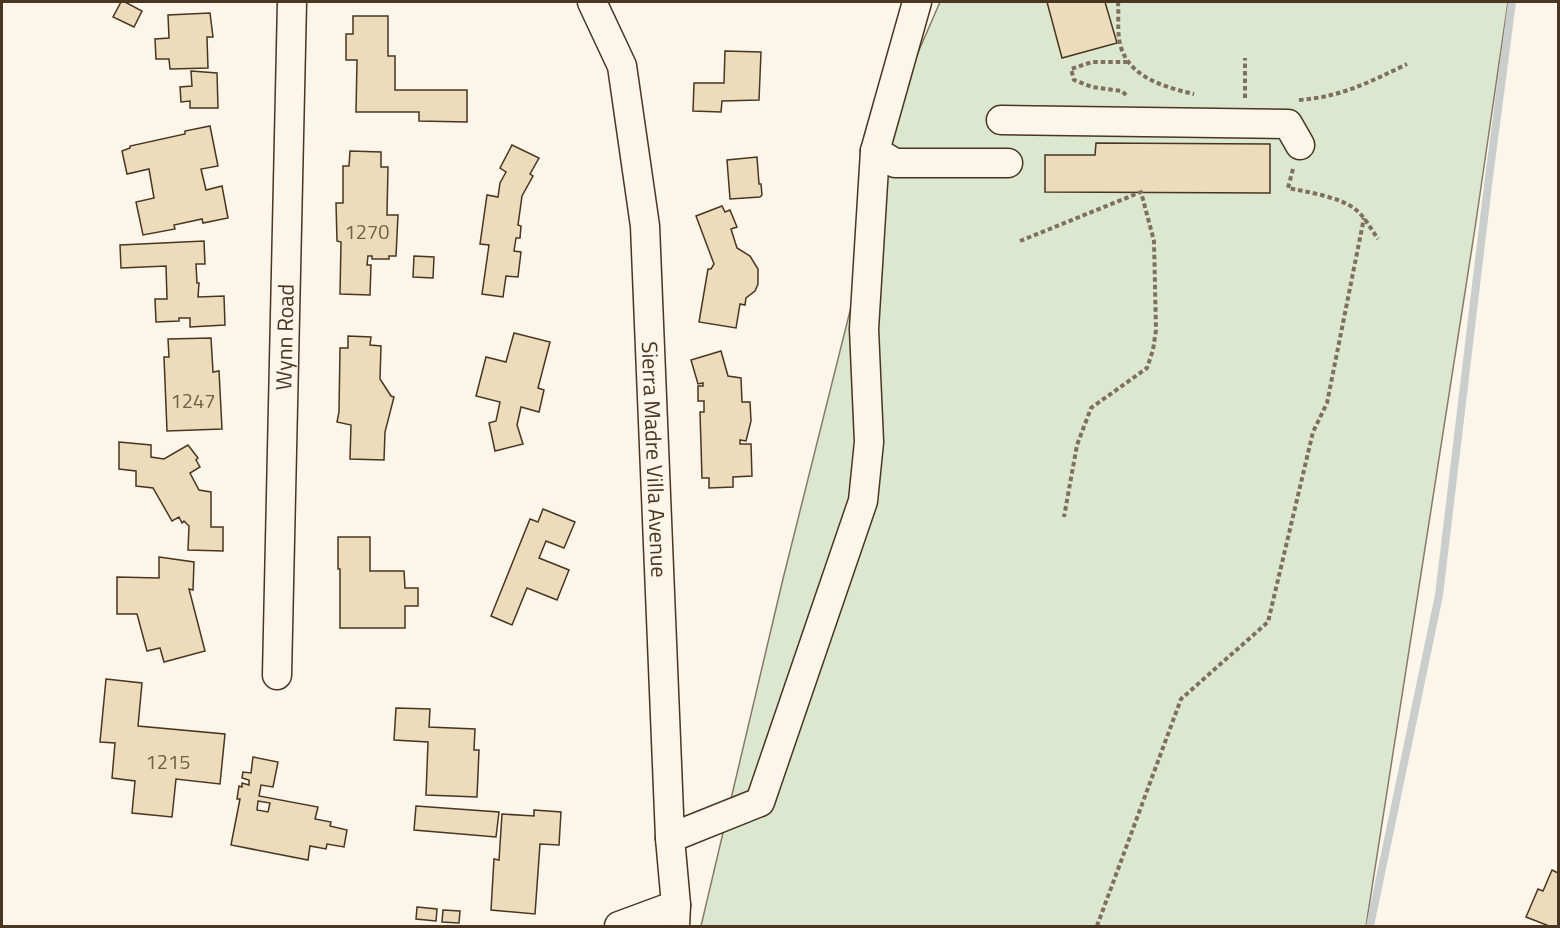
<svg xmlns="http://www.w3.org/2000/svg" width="1560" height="928" font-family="'Titillium Web',sans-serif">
	<rect width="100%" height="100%" fill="#fbf6e9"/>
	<polygon fill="#dce7d0" stroke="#887966" stroke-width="1.5" points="940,2 1508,2 1475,228 1366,926 701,926 782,583 910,71"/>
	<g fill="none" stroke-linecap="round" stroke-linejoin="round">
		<polyline stroke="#c9cecd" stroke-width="8" points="1370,926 1439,595 1488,185 1512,2"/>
	</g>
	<g fill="#ecdcbc" stroke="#4a3520" stroke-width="1.5" fill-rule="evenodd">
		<polygon points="121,2 125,2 142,11 134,27 113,17"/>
		<polygon points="1047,2 1105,2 1117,43 1062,58"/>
		<polygon points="210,13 213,37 207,37 208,68 170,69 169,59 156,59 155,39 169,38 168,15"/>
		<polygon points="353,16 388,16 388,56 395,56 395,90 467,90 467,122 419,121 419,112 356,112 357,60 346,60 346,34 353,34"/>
		<polygon points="725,51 761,52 759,100 722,101 721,112 693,111 694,83 724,83"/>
		<polygon points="191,71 217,73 218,108 190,108 190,101 181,102 180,87 192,86"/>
		<polygon points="210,126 218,166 201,169 206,190 222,186 228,218 203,223 202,219 174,225 175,229 143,235 136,202 154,198 149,169 127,174 122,151 130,148 130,146 185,134 185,131"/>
		<polygon points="1096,143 1270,144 1270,193 1045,192 1045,155 1095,155"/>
		<polygon points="512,145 539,158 530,174 533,176 522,196 518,225 521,226 520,238 516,238 514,251 521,252 518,277 506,276 503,297 482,294 489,245 480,244 487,195 498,197 500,183 506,172 500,168"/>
		<polygon points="350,151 381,152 381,167 388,167 387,215 398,215 396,256 389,256 389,259 372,259 372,256 368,256 367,265 371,265 370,295 340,294 341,242 337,241 336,203 343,203 343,166 349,166"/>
		<polygon points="757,157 759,184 761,184 762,195 760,197 730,199 727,160"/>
		<polygon points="722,206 725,212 730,210 737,227 731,229 737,248 750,256 758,269 758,284 755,291 746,298 745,305 740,304 736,328 699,322 708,269 711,269 714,264 696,216"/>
		<polygon points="204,241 205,264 196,264 197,283 199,283 198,297 224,296 225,325 190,327 190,318 179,318 179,321 156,322 155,299 167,299 166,266 121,268 120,245"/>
		<polygon points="414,256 434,257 433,278 413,277"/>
		<polygon points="514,333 550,342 538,388 544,390 539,412 521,407 517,425 523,444 495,451 489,423 496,421 500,402 476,396 486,357 506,362"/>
		<polygon points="348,336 371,337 370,345 381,346 380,379 391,396 394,397 385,432 384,460 350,459 351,425 337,422 339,412 340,348 348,348"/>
		<polygon points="211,338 213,372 219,371 222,429 167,431 164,357 169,357 168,339"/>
		<polygon points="721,351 728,376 741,378 742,402 750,402 751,421 746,441 740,440 740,444 751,444 752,476 733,477 733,487 709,488 709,478 702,478 700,412 704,412 704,401 698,401 698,386 703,386 703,383 698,384 691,360"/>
		<polygon points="119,442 151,445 151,457 164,459 188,445 198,458 196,460 200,467 190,473 199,490 211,492 211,527 223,527 223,551 188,550 189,526 184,521 182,523 179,517 172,521 153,488 136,486 136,471 119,469"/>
		<polygon points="543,509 575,522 564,548 546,541 539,558 569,570 557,600 527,588 512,625 491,616 530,519 538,522"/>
		<polygon points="338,537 370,537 370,571 404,571 405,588 418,588 418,606 405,606 405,628 340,628 340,569 338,569"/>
		<polygon points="159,557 194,562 193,590 189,589 205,651 164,662 160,648 147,651 137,614 117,614 117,577 159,578"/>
		<polygon points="106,679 142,683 138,726 225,734 220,784 176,779 172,817 132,813 135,781 112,778 115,743 100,742"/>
		<polygon points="396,708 430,709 429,727 475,729 474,750 479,750 477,797 426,795 428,742 394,740"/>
		<path d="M253,757L278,762L273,787L261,785L259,796L318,807L315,819L331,822L330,826L347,830L344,847L327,844L326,849L310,846L308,860L231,845L240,799H237L239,786L242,787V783L249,785V780L242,778L243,772L251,773ZM258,801L270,803L268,812L257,810Z"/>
		<polygon points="416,806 499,812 496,837 414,830"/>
		<polygon points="534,810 561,812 559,845 540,844 535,914 491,910 494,859 499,860 502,814 534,816"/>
		<polygon points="1552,870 1558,873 1558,926 1549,926 1526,917 1538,889 1543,891"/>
		<polygon points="417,907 437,909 436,921 416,919"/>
		<polygon points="443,910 460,911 459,923 442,922"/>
	</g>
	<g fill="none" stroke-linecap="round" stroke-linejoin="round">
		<g stroke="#4a3520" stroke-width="31">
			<g id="minor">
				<path id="s1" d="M592,2L622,66L645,226L670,838L676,905L675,926"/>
				<polyline points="1001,120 1288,124 1300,145"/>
				<polyline points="875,151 895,163 1008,163"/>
				<path id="s2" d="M277,675L292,2"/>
				<polyline points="670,838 760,802 863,501 869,442 864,329 875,151 917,2"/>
				<polyline points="619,926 676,905"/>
			</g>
		</g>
		<g stroke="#7f6f5c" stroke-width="4" stroke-dasharray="4.5 3" stroke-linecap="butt">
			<path d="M1118,2C1119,15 1117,31 1120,44C1128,77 1164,87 1194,94"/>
			<polyline points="1126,95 1122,91 1092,87 1074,80 1071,69 1092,62 1127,62"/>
			<polyline points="1245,98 1245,58"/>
			<path d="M1299,100C1341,97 1370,82 1407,64"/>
			<path d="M1293,169L1288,188C1307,192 1340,197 1355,209C1365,217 1371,229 1378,239"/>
			<polyline points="1020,241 1141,192 1154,241 1156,330 1153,350 1147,368 1091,408 1077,445 1064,517"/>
			<polyline points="1097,926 1181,699 1268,622 1313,432 1327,403 1364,218"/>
		</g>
		<use href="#minor" stroke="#fbf6e9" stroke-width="28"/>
	</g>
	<g text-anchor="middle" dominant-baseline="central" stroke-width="4.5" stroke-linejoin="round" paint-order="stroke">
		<g font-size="20" fill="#725f47">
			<text x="367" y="231">1270</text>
			<text x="193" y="400">1247</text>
			<text x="168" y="761">1215</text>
		</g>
		<g font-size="22" fill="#4a3520" stroke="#fbf6e9">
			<text stroke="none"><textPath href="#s2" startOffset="338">Wynn Road</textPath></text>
			<text stroke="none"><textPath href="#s1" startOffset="466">Sierra Madre Villa Avenue</textPath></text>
		</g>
	</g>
	<rect width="1560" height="928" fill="none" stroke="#4a3520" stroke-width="6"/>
</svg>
